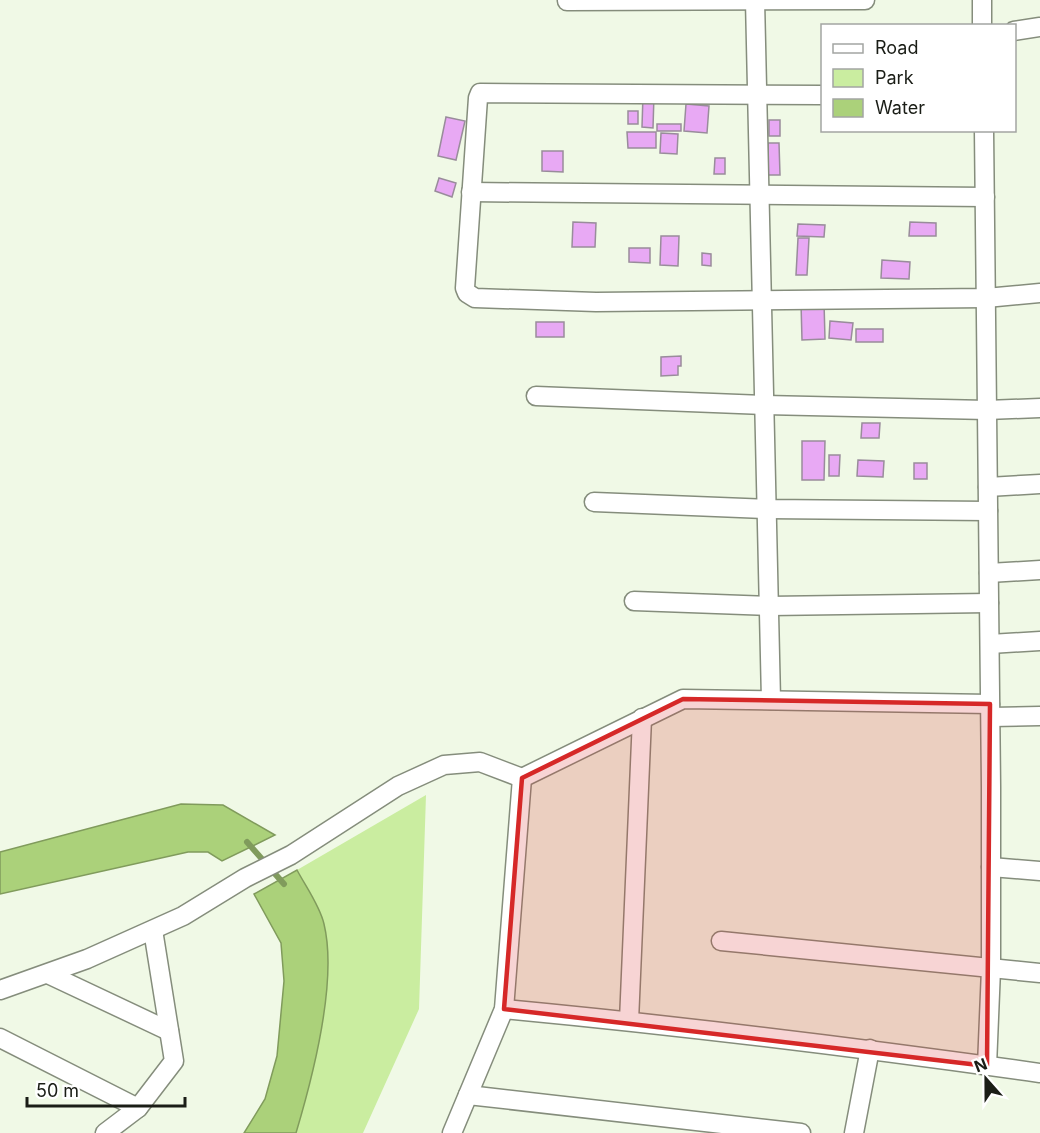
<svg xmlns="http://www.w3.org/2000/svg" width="1040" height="1133" font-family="Inter,sans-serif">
	<rect width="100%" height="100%" fill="#f0f9e6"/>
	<path fill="#caeda0" d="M426,795L419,1009L363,1133H296C313,1076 338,983 324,924C320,906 306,887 297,870Z"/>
	<g fill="#abd17a" stroke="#809b5c" stroke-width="1.5">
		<polygon points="181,804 223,805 275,835 222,861 208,852 188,852 0,894 0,852"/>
		<path d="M297,870C306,887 320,906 324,924C338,982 313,1076 296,1133H244L265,1099L277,1056L284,981L281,943L254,894Z"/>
	</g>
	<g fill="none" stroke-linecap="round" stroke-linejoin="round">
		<polyline stroke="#809b5c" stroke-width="6" points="247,842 284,884"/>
	</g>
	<g fill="#e8a9f4" stroke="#998c9b" stroke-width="1.5">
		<polygon points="643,95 654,95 653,128 642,127"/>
		<polygon points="686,104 709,106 707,133 684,131"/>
		<rect x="628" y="111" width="10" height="13"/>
		<polygon points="446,117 465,121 456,160 438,156"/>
		<rect x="769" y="120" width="11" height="16"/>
		<rect x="657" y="124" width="24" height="7"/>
		<polygon points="627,132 656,132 656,148 628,148"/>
		<polygon points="661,133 678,134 677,154 660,153"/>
		<polygon points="768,143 779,143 780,175 768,175"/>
		<polygon points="542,151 563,151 563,172 542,171"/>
		<polygon points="715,158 725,158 725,174 714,174"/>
		<polygon points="439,178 456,183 452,197 435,191"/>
		<polygon points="573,222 596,223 595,247 572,247"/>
		<polygon points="910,222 936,223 936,236 909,236"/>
		<polygon points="798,224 825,225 824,237 797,236"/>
		<polygon points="661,236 679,236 678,266 660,265"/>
		<polygon points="798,238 809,238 807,275 796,275"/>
		<polygon points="629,248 650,248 650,263 629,262"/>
		<polygon points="702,253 711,254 711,266 702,265"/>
		<polygon points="882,260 910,262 909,279 881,278"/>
		<polygon points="824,302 825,339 802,340 801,303"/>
		<polygon points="830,321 853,323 851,340 829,338"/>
		<rect x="536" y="322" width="28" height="15"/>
		<rect x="856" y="329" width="27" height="13"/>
		<polygon points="681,356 681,366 678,366 678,375 661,376 661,357"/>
		<polygon points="862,423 880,423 879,438 861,438"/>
		<polygon points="802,441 825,441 824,480 802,480"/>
		<polygon points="829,455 840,455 839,476 829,476"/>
		<polygon points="858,460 884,461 883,477 857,476"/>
		<rect x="914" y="463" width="13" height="16"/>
	</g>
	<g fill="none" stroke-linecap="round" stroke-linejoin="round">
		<g stroke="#858d7c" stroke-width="21">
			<g id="minor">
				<polyline points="755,0 771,700"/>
				<polyline points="982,0 982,26"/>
				<polyline points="567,1 865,0"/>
				<polyline points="1014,31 1040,27"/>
				<polyline points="822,95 480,93 478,98 465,288 467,293 475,298 596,302 986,298 1040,293"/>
				<polyline points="984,130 991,787 991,969 987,1066"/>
				<polyline points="471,192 985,197"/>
				<polyline points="536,396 765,405 987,410 1040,408"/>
				<polyline points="988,487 1040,484"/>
				<polyline points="594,502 767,509 988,511"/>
				<polyline points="989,573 1040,570"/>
				<polyline points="634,601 769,606 989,603"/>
				<polyline points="990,644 1040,641"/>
				<polyline points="991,717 1040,716"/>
				<polyline points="991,867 1040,871"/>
				<polyline points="721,941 1040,973"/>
				<polyline points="48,974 169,1031"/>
				<polyline points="0,990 87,959 183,916 245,878 291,855 398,786 444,765 480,762 522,778"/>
				<path d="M504,1009C684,1026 862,1048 1040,1073"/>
				<polyline points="629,1021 642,718"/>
				<polyline points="0,1038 138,1108"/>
				<polyline points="468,1095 801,1133"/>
				<polyline points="105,1133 138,1108 174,1061 153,930"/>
				<polyline points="452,1133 504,1009 522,778 683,699 990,704"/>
				<polyline points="854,1133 870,1049"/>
			</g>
		</g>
		<use href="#minor" stroke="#fff" stroke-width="18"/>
	</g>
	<path fill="#d62828" fill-opacity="0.2" stroke="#d62828" stroke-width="4.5" stroke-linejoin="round" d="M683,699L990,704L987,1066L504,1009L522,778Z"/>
	<rect x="821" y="24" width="195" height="108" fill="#ffffff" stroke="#a3a5a2" stroke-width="1.5"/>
	<rect x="833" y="44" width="30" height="9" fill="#ffffff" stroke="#a3a5a2" stroke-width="1.5"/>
	<text x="875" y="54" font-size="18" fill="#1a1d16">Road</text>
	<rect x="833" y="69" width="30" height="18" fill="#caeda0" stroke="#a3a5a2" stroke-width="1.5"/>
	<text x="875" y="84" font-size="18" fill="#1a1d16">Park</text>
	<rect x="833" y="99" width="30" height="18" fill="#abd17a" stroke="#a3a5a2" stroke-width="1.5"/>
	<text x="875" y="114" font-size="18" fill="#1a1d16">Water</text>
	<g transform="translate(986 1079) rotate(339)" stroke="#ffffff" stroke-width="4.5" paint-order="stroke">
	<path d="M0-4.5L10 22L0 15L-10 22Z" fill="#1a1d16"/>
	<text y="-9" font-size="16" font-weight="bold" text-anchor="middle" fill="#1a1d16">N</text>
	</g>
	<path d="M27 1097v9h158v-9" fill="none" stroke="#1a1d16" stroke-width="3"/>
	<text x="36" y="1097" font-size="18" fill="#1a1d16" stroke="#ffffff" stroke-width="4.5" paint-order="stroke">50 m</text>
</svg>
